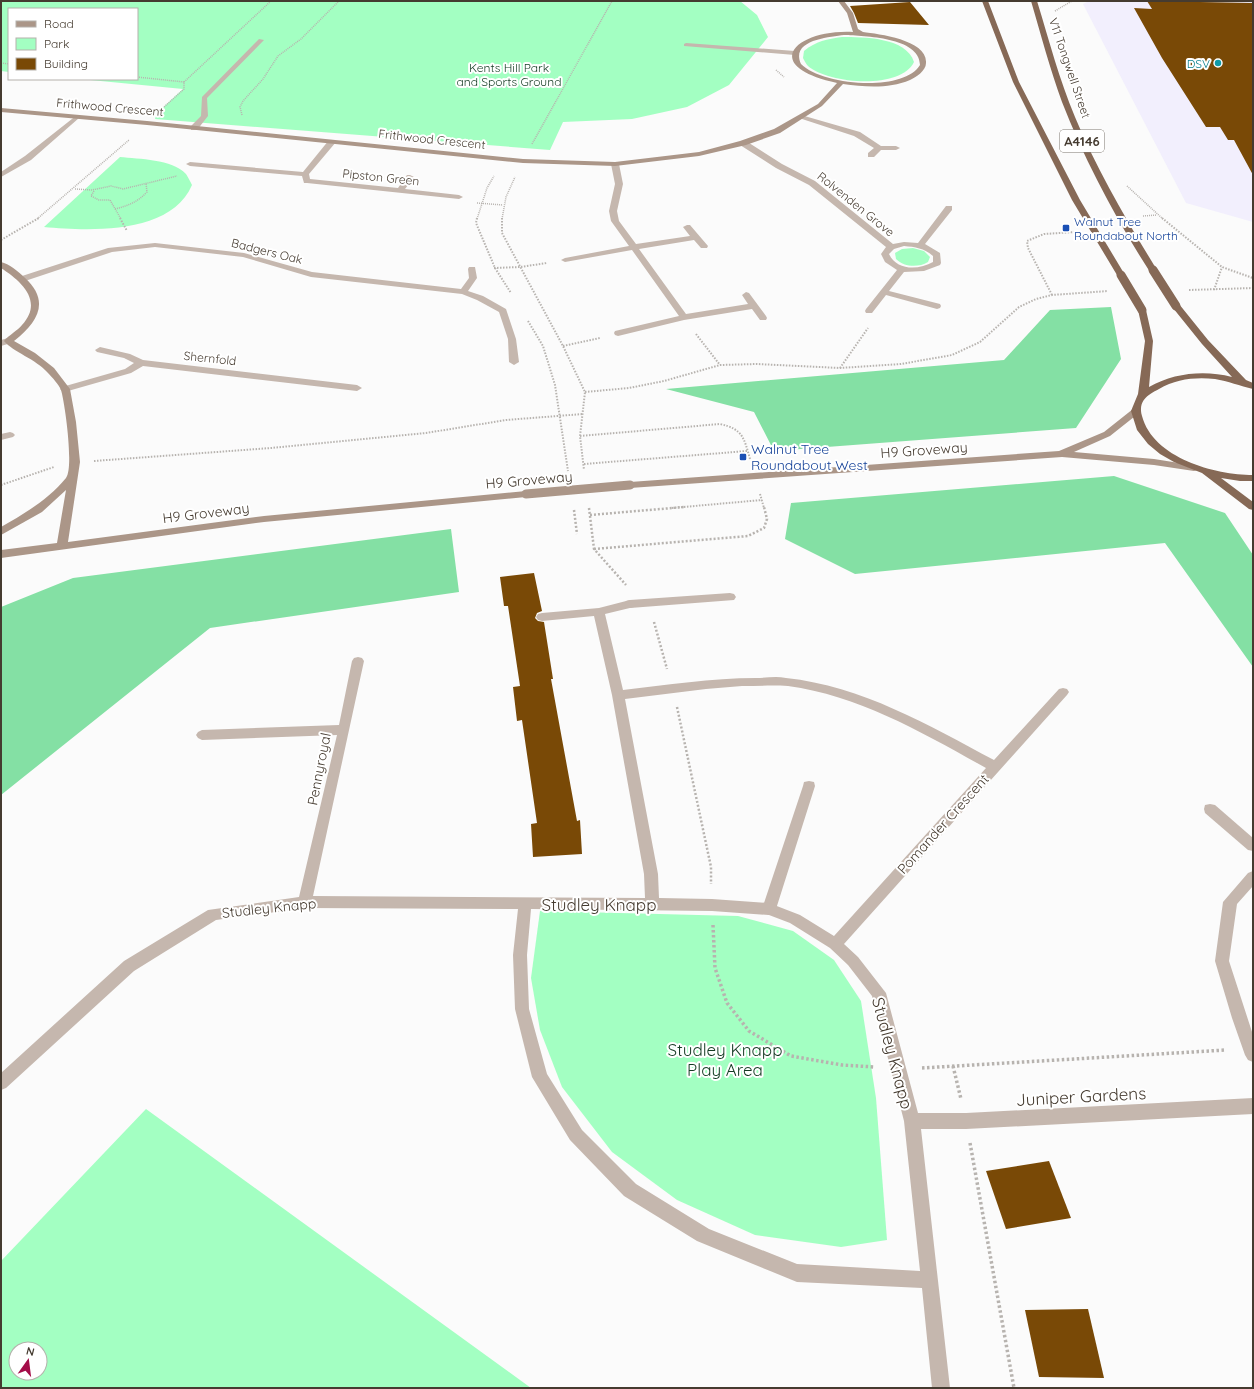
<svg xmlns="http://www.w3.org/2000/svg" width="1254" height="1389" font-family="Quicksand,sans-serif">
	<rect width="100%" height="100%" fill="#fbfbfb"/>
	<polygon fill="#f2effd" points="1089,1 1253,1 1253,222 1186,203 1083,4"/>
	<g fill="#a3ffc2" fill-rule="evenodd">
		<polygon points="1,1 740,1 757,15 768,37 729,85 687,107 632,119 563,122 550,150 155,119 157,113 183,89 80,79 137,79 137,9 9,9 9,72 1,71"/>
		<path d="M842,37C863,37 906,37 914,62C901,90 828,84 808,66C806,64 804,60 803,58L804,51C816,41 827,39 842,37Z"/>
		<path d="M120,157C139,159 172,159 186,174C188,177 190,181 192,185C171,235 89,231 44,227Z"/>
		<path d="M913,248L924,251L930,257L928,262C918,268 904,267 896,259L895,253L902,249Z"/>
		<polygon points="540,911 738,916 793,931 834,960 861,1001 876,1098 887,1240 841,1247 755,1235 677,1200 612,1152 562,1087 540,1030 531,978"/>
		<path d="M146,1109L531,1388H1V1261ZM16,1349H40V1373H16Z"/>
	</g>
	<g fill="#84e0a4">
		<polygon points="1111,307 1121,359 1076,428 774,451 754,412 666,389 1004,360 1050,310"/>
		<polygon points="1114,476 1225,513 1253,555 1253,667 1165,543 855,574 785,539 791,503"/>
		<polygon points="451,529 459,592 210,628 1,795 1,607 73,578"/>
	</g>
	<g fill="#794906">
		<polygon points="1147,1 1253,3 1253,175 1234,140 1228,140 1220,127 1206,127 1162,58 1134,8 1152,9"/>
		<polygon points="910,2 929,25 858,23 854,13 850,6"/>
		<polygon points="534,573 542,611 537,613 535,618 538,621 544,622 553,679 551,679 577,821 580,820 582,854 533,857 531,824 537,823 522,720 517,721 513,687 520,686 508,606 504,606 500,577"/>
		<polygon points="1049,1161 1071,1218 1006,1229 986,1171"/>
		<polygon points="1088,1309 1104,1378 1039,1377 1025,1310"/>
	</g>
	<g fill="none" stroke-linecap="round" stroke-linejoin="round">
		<g stroke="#b7b3af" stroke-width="1.5" stroke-dasharray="1 1" stroke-linecap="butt">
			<polyline points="1055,11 1072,1"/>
			<polyline points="1,63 9,64"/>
			<polyline points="776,70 784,77"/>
			<polyline points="137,77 184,82 184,89 164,107"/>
			<polyline points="184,82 271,1"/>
			<polyline points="242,115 240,107 243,101 263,79 278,56 301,39 339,1"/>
			<polyline points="532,144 612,1"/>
			<polyline points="1127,186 1163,219"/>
			<polyline points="75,189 92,190 111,186 123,189 177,176"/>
			<polyline points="94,191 91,196 99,200 110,200 121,219"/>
			<polyline points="477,203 503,205"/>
			<path d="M115,209C127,206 138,202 147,192L146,183"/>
			<polyline points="1143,216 1157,215"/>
			<polyline points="37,219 129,140"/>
			<polyline points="477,219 487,188 494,176"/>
			<polyline points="502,219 506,197 515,177"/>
		</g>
		<g stroke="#b7b3af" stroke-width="2" stroke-dasharray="1.5 1.5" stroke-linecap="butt">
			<polyline points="120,218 127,231"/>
			<polyline points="477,218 476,223 495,268 511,293"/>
			<polyline points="502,218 502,233 563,346 585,392 580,436 584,470"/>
			<polyline points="1162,218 1222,267 1253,278"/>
			<polyline points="1,240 39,218"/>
			<polyline points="494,268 520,267 547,263"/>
			<polyline points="1189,290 1253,288"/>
			<polyline points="1214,290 1222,267"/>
			<polyline points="1052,295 1028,248 1027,241 1044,234 1075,232"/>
			<polyline points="528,321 543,346 555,385 568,471"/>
			<polyline points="696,334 720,365"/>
			<polyline points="563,346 600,338"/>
			<polyline points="840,368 868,328"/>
			<polyline points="585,392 629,388 664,381 720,365 757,364 840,368 901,364 952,355 980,342 1019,307 1036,299 1052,295 1108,291"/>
			<path d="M580,436L720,424C743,429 744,438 750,459"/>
			<polyline points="94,461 271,448 426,433 506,420 583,414"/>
			<polyline points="584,464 747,451"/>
			<polyline points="1,485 54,467"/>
			<polyline points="760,494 764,508"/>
			<polyline points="672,508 762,500"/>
		</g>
		<g stroke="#b7b3af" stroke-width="2.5" stroke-dasharray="2 2" stroke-linecap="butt">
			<polyline points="589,508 594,549 626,585"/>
			<polyline points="574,510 577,534"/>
			<polyline points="590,515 684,507"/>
			<polyline points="594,549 748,536 764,528 767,519 764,507"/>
			<polyline points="654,622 667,669"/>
			<polyline points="677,707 711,867 711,884"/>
		</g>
		<g stroke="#b7b3af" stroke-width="3.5" stroke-dasharray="2.5 2.5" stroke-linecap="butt">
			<polyline points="713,925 715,968 727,1003 749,1031 791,1056 842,1065 875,1067"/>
			<polyline points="953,1066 961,1099"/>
			<polyline points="922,1068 1226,1050"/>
			<polyline points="970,1143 1014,1388"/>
		</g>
		<g fill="#c5b7ae" fill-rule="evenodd">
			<polygon points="259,39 264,40 207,98 208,116 197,130 191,130 191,126 201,116 202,97"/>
			<polygon points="686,43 795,51 798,53 795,55 684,46 684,44"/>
			<polygon points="730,593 734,594 736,597 734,600 630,608 626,607 624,604 626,601 630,600"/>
			<polygon points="809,781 814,782 815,786 776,909 774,913 769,915 764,913 762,909 803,786 804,782"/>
			<polygon points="1210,804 1215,805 1253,838 1253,851 1248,850 1205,813 1204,809 1205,805"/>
		</g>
		<g fill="#c5b7ae" fill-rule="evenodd">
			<polygon points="77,115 79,116 79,118 31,160 1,177 1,172 25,156"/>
			<polygon points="801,115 860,132 881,146 896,146 900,148 896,150 881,150 874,157 868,157 868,153 874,148 854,136 799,118 799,116"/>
			<polygon points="329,140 335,140 336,142 309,174 310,179 398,188 407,175 410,175 414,177 405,189 459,195 463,197 459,199 307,183 304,183 302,176 190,166 186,164 190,162 303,172"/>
			<path d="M740,141H746L782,164L815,181L893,244L904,242L918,243L946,206H952V210L925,244L940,253L941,263L940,265L924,271L904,272L889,291L940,304L941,306L940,308L937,309L886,295L872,313H866L865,311L866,309L897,270L885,262L881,254L886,247L809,185L776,168L740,145ZM904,246C915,247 924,248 933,256V262C919,270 897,271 889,254L894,249Z"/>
			<polygon points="612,162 618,162 619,164 623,184 617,211 619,221 636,244 690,236 683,227 687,225 690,225 708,246 707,248 701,248 694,240 639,249 686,314 748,304 742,295 746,292 749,293 766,316 767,318 766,320 760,320 752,309 684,320 618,336 615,335 614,333 615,331 679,316 632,250 565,262 561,260 565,258 629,246 611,221 609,211 615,184 611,164"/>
			<polygon points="155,243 244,253 312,272 461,289 469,278 468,269 469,267 475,267 477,278 468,291 483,296 506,309 516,339 519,362 514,365 509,362 508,339 499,312 477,300 462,294 311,277 243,257 155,247 112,252 22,282 18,279 19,277 108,248"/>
			<polygon points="8,338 11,339 12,341 11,343 1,346 1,340"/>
			<polygon points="100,347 130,354 143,360 357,385 362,388 357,391 143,366 131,373 68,391 62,391 60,389 62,387 125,369 134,363 124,358 97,352 95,350"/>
			<polygon points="10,432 13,433 15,435 13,437 1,440 1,434"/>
			<path d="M630,600L634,601L636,604L634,607L605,614L623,690C667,685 711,678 756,678C766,678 776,676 786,678C862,686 928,725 994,760L1059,689L1063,688L1067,689L1069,692L1067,695L844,944L858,957L886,993L918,1113H966L1253,1098V1114L966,1129H921L950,1388H932L922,1288L797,1282L697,1241L624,1196L570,1140L532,1077L515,1009L513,955L518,909L305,908L216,920L134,971L6,1088L1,1090V1073L124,961L208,910L299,897L337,735L202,740L198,738L196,735L198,732L202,730L339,725L352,661L354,658L358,657L362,658L364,661L313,896L645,898L644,874L612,695L594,616L542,621L538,620L536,617L538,614L542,613L599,608ZM742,686C757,686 773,685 788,686C860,696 923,733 986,768L834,936L800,915L769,903L712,899L659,898L658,874L625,699L706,689ZM531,909L712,911L769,915L790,923L830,948L848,965L872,996L904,1121L920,1271L797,1264L709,1229L636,1184L582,1130L547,1074L529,1009L527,955Z"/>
			<polygon points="1253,871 1253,886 1237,904 1229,961 1253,1035 1253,1062 1248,1060 1245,1055 1232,1018 1215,961 1223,902 1248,873"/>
		</g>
		<g fill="#ab9688" fill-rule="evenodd">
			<path d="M838,1H844L853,13L858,29L863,32C879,34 928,40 926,63C926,71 916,77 910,80C889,89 865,87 843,84L822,106L780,133L746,145L699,156L615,166L523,163L147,125L1,112V108L147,121L523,159L615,162L699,152L740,141L774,129L818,104L837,83C758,66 796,29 853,32L847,13ZM844,35C864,36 920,37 920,65C903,93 821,85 801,64C790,40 829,37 844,35Z"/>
			<path d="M1,262C9,264 18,271 24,277C51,301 38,322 14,341L35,353L54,368L70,389L76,422L80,462L68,542L264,516L526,491L531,494L526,497L264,522L1,558V550L57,543L66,490L42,512L1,535V527C24,514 49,499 66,478C74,468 65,403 61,390C59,385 52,377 48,373C36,359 13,352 4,341C9,335 17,331 22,325C44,301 21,281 1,268Z"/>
			<polygon points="1136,408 1139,409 1141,411 1139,413 1110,436 1074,452 1154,459 1198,466 1199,468 1198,470 1194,471 1154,465 1062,457 630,488 625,485 630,482 1059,451 1104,432 1133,409"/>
		</g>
		<g fill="#866956" fill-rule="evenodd">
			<polygon points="982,1 988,1 1019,82 1080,200 1125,275 1124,277 1121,278 1117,275 1072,200 1013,82"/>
			<path d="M1031,1H1037C1049,40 1059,79 1075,117C1097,170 1127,221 1157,270L1156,272H1150C1117,221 1084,159 1062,102C1050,69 1041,35 1031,1Z"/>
			<path d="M1176,303L1179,304L1208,340L1246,380L1253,383V389C1240,386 1228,381 1215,379C1195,377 1176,379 1159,389C1147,395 1138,401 1142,416C1153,458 1215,475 1253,475V481H1240L1221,478L1253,502V510L1249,509L1202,473L1174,462L1160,454L1148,444L1137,430L1131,411L1138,394L1145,341L1138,310L1139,308H1145L1146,310L1153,341L1149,387C1174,373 1204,370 1232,377L1202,344L1173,308L1172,306L1173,304Z"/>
		</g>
		<polyline stroke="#ab9688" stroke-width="9" points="526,494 630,485"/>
		<g stroke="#866956" stroke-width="9">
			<polyline points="1153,270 1176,306"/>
			<polyline points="1121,275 1142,310"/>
		</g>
	</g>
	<circle fill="#0f9aa8" stroke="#fff" stroke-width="1.5" cx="1218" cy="63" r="4"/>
	<g fill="#1a4fb4" stroke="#fff" stroke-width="1.5">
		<rect x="1062" y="224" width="8" height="8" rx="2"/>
		<rect x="739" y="453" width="8" height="8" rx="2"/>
	</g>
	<g text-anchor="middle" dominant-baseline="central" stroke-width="4" stroke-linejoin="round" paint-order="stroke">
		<g font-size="12" fill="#0d838f" stroke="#fff" text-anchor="end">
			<text x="1210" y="63">DSV</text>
		</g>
		<g font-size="12" fill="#143b23" stroke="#fff">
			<text x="509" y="67">Kents Hill Park<tspan x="509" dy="14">and Sports Ground</tspan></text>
		</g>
		<g font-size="12" fill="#453b30" stroke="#fff">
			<text transform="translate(1070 68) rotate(71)">V11 Tongwell Street</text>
			<text transform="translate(110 107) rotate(5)">Frithwood Crescent</text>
			<text transform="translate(432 139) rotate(6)">Frithwood Crescent</text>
			<text transform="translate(381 177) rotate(6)">Pipston Green</text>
			<text transform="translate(856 204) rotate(39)">Rolvenden Grove</text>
			<text transform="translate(267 251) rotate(14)">Badgers Oak</text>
			<text transform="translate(210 358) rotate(6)">Shernfold</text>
		</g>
		<g font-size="12" fill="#164399" stroke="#fff" text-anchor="start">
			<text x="1074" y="221">Walnut Tree<tspan x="1074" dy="14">Roundabout North</tspan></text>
		</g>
		<rect fill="#fff" stroke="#7d766e" stroke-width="1" x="1060" y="130" width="44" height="22" rx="3"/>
		<g font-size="13" font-weight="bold" fill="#453b30">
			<text x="1082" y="141">A4146</text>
		</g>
		<g font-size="14" fill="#164399" stroke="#fff" text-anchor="start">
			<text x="751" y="449">Walnut Tree<tspan x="751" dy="16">Roundabout West</tspan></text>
		</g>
		<g font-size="14" fill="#453b30" stroke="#fff">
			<text transform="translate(924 450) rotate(-4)">H9 Groveway</text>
			<text transform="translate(529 480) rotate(-5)">H9 Groveway</text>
			<text transform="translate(206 513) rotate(-7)">H9 Groveway</text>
			<text transform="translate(319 769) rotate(-79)">Pennyroyal</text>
			<text transform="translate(943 824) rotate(-48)">Pomander Crescent</text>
			<text transform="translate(269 908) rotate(-6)">Studley Knapp</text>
		</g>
		<g font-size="17" fill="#453b30" stroke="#fff">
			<text x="599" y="904">Studley Knapp</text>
			<text transform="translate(893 1053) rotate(75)">Studley Knapp</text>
			<text transform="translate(1081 1096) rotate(-3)">Juniper Gardens</text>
		</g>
		<g font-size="17" fill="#143b23" stroke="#fff">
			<text x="725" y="1049">Studley Knapp<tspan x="725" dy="20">Play Area</tspan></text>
		</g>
	</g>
	<rect width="1254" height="1389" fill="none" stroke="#453b30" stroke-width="4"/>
	<rect x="8" y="8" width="130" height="72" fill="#ffffff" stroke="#b5b1ac"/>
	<rect x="16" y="21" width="20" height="6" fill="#ab9688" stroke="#b5b1ac"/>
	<text x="44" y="28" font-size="12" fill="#453b30">Road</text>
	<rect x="16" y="38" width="20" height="12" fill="#a3ffc2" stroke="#b5b1ac"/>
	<text x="44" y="48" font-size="12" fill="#453b30">Park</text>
	<rect x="16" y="58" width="20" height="12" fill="#794906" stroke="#b5b1ac"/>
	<text x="44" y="68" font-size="12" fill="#453b30">Building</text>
	<g transform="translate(28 1361) rotate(14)"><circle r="19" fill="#ffffff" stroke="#b5b1ac"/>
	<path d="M0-3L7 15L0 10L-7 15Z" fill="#a40d49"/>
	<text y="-6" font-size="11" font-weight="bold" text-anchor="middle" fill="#453b30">N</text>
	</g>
</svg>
